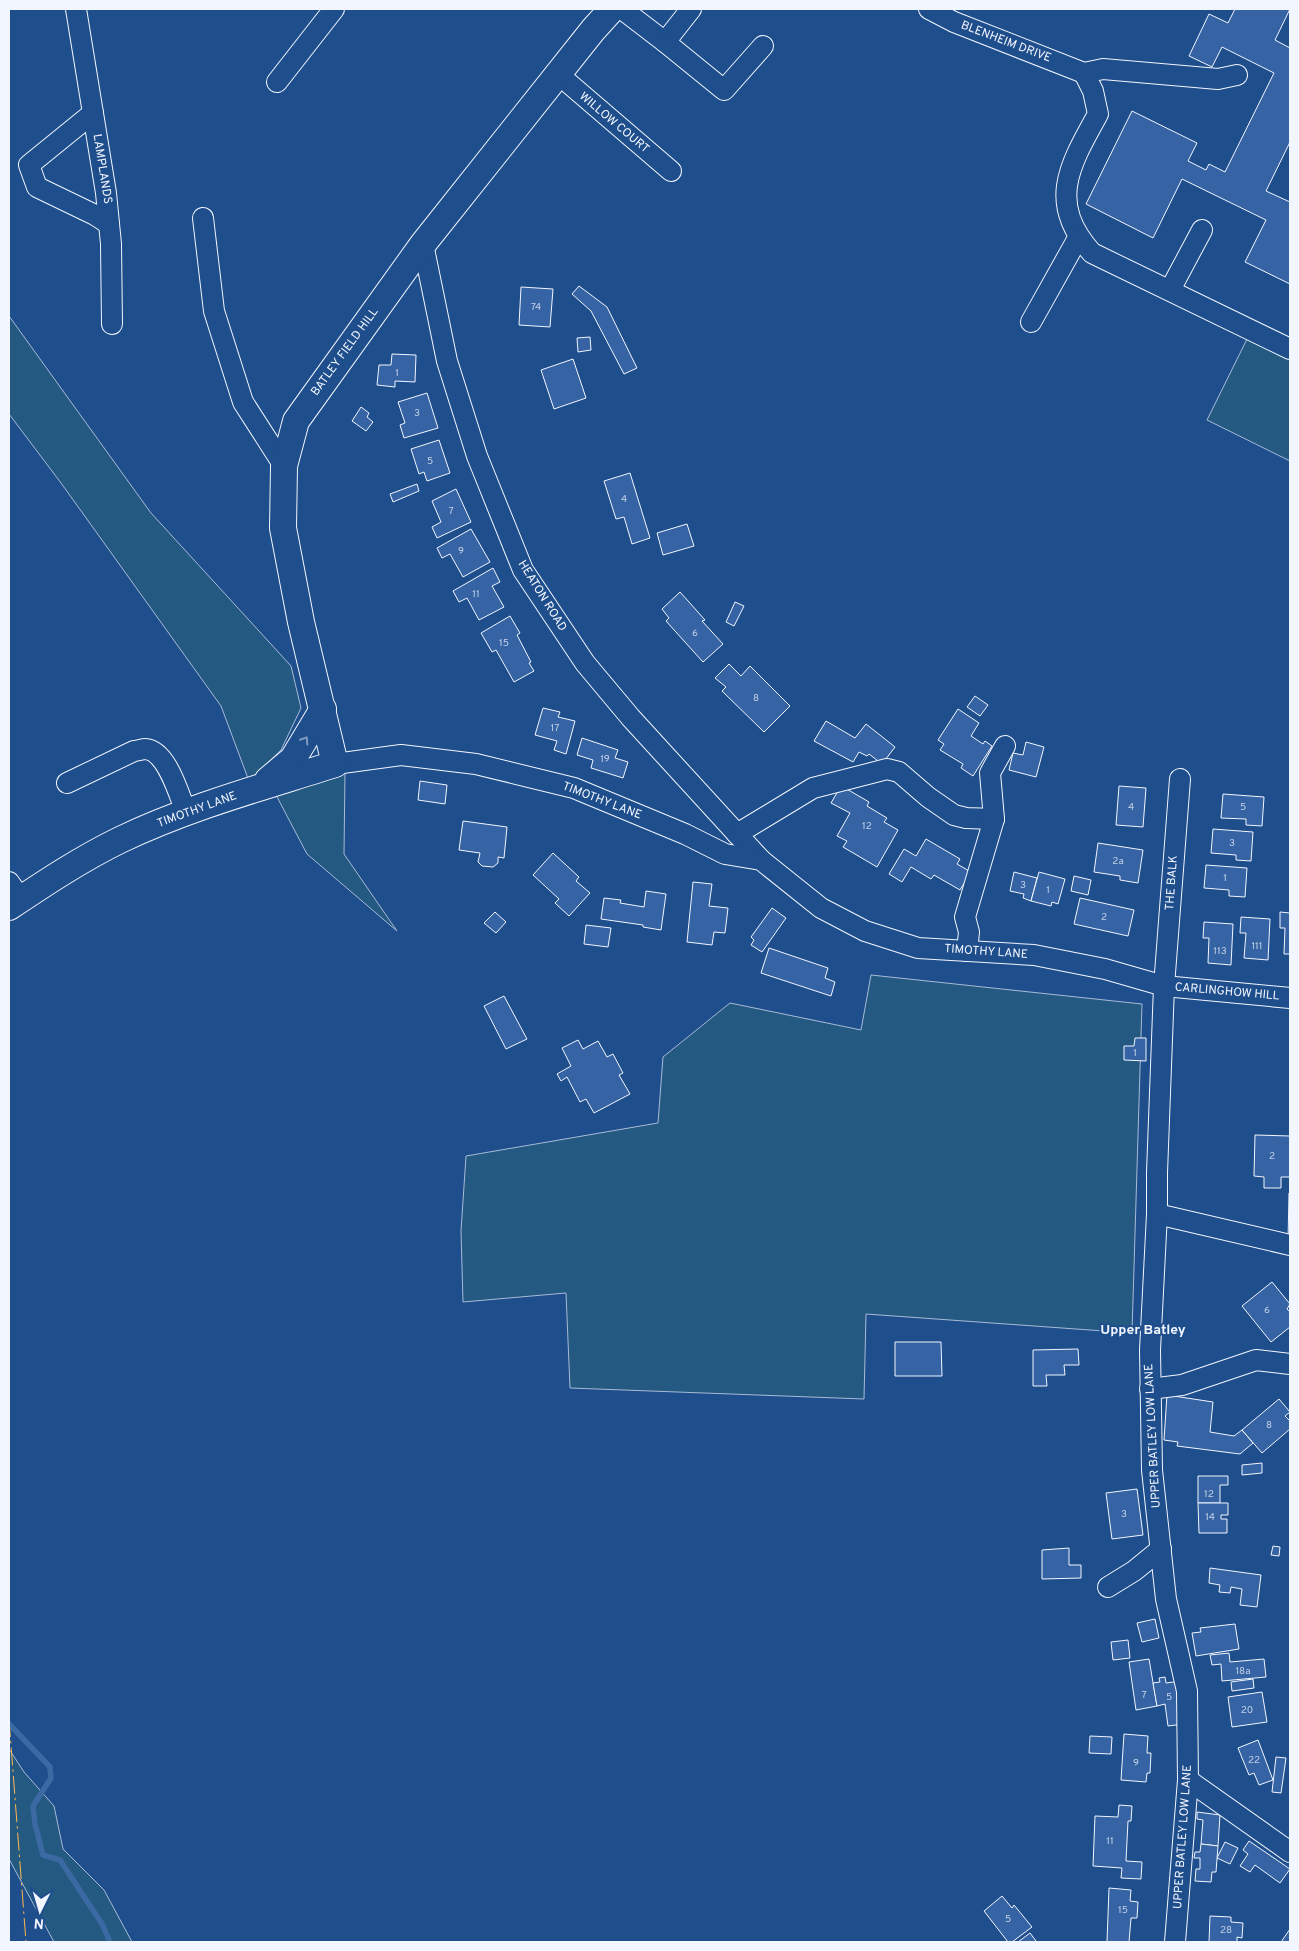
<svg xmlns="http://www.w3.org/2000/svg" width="1299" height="1951" font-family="Overpass,sans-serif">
	<rect width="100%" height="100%" fill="#1f4e8c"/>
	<g fill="#245a82" stroke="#a8bbd7">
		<polygon points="9,316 151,513 291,666 301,708 281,750 249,781 221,706 61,483 9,414"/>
		<polygon points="1248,337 1290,358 1290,461 1207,420"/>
		<polygon points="345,772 344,854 397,931 307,854 276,795"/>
		<polygon points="871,975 1142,1004 1132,1333 866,1314 864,1399 570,1388 566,1293 463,1302 461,1231 466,1156 658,1123 663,1057 730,1003 861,1030"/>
		<polygon points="9,1749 24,1772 54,1806 63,1849 104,1890 132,1942 54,1942 9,1859"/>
	</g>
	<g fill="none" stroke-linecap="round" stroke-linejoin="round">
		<polyline stroke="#3b69a3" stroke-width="5.5" points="9,1724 50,1767 51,1778 33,1806 35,1824 43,1855 60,1860 102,1924 110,1942"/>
	</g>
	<g fill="#3563a3" stroke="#f2f6ff">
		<polygon points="1235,9 1290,9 1275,40 1290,48 1290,142 1266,191 1290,202 1290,284 1245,262 1266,220 1182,179 1153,238 1086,204 1132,111 1197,143 1188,161 1206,170 1209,164 1225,172 1274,73 1222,47 1212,67 1189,56 1209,14 1228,23"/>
		<polygon points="579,286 607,307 637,368 624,374 591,311 572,294"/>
		<polygon points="521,287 553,289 550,327 519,325"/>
		<polygon points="590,337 591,350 578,352 577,338"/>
		<polygon points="392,354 416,355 415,382 395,381 395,387 377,385 379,365 391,365"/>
		<polygon points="573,359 586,398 554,409 541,370"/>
		<polygon points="427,393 438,428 404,438 400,425 405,423 398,402"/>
		<polygon points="361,407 369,413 367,417 373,422 366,431 352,421"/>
		<polygon points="439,440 450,473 427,481 424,472 419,474 411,449"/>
		<polygon points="630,473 650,538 632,544 624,517 616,519 604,481"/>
		<polygon points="417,484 419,491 393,502 390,494"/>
		<polygon points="456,489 471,522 437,538 432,527 441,522 432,501"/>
		<polygon points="687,524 694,546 663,555 657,533"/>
		<polygon points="471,529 490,562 463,577 450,554 442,558 437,548"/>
		<polygon points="493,568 500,582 492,586 504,607 479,620 467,598 459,602 453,591"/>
		<polygon points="680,592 705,620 702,621 723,644 703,662 666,621 669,618 662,609"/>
		<polygon points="735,602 744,606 734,626 726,622"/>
		<polygon points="510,616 520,633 517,635 531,662 529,663 534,671 514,682 496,650 492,652 481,633"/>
		<polygon points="729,664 741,676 750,666 790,706 764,732 722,691 726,687 715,678"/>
		<polygon points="975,696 988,705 980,716 967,707"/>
		<polygon points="543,708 560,712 558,717 575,721 566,754 554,750 557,741 535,735"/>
		<polygon points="958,709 979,723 971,736 983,744 985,741 992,746 973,776 961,768 963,764 940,750 944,744 938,740"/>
		<polygon points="826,721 855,738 866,724 895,747 882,764 869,754 867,756 859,752 853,762 814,741"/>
		<polygon points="582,738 618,750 615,758 628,762 623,778 591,768 593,760 577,755"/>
		<polygon points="1026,742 1044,747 1036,777 1009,770 1013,753 1023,755"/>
		<polygon points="420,781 447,785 445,804 418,800"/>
		<polygon points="1119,786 1146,788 1143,827 1116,825"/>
		<polygon points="845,788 869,802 867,806 887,818 884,822 898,830 877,867 843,847 847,841 837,836 850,813 831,803 838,791"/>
		<polygon points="1223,794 1264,797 1262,826 1246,825 1246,819 1221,818"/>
		<polygon points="463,821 507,827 504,858 498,857 498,863 493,867 482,866 478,862 480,853 459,850"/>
		<polygon points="1213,829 1253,832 1251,861 1236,860 1236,855 1211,853"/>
		<polygon points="926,839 960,859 957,864 971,872 960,890 934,875 931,879 911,867 902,882 889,874 904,849 916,856"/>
		<polygon points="1098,843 1143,850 1138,883 1120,880 1120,876 1094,872"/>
		<polygon points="553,853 579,877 576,881 590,893 569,916 555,903 559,899 533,875"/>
		<polygon points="1206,865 1247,868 1245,897 1229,896 1229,890 1204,888"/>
		<polygon points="1014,872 1037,878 1031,901 1023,898 1024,894 1010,891"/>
		<polygon points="1039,872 1065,879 1058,904 1052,902 1051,906 1031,901"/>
		<polygon points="1074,876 1091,880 1088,895 1071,891"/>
		<polygon points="693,882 712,884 709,906 728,908 725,933 714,932 712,945 687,942"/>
		<polygon points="646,891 666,894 661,930 643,927 643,925 601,919 604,898 621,900 620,903 644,907"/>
		<polygon points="1080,898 1134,910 1128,936 1074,924"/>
		<polygon points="772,908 786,918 762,952 751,945 754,940 751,937"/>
		<polygon points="495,912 506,922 496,933 484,923"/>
		<polygon points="1280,912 1290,913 1290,954 1284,954 1285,928 1280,928"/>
		<polygon points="1241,917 1270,919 1268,960 1244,958 1246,933 1240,933"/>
		<polygon points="1204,922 1233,924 1231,965 1208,963 1209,938 1203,938"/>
		<polygon points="586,925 611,928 608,947 584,944"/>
		<polygon points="769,948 828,968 825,978 835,982 831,996 761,973"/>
		<polygon points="504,996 527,1039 506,1049 484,1006"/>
		<polygon points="1135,1038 1146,1038 1146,1061 1124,1060 1124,1046 1134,1046"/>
		<polygon points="578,1040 583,1049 598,1041 607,1057 613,1054 623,1073 619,1075 630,1094 594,1113 586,1099 580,1102 567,1077 561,1081 557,1074 571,1066 562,1048"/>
		<polygon points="1290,1133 1290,1177 1281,1177 1281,1188 1264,1188 1264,1177 1254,1176 1255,1135 1290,1136"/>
		<polygon points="1289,1193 1290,1193 1290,1242 1288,1241"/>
		<polygon points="1272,1282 1290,1304 1287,1309 1290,1312 1290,1327 1271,1342 1242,1306"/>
		<polygon points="895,1342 941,1342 942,1376 895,1376"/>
		<polygon points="1078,1349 1079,1365 1064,1365 1065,1375 1046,1375 1047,1386 1033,1386 1033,1350"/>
		<polygon points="1167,1395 1213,1402 1210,1432 1234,1436 1242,1430 1253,1443 1240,1454 1177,1446 1178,1442 1164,1440"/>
		<polygon points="1279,1399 1290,1412 1285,1416 1290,1421 1290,1429 1262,1453 1242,1430"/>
		<polygon points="1262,1463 1262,1473 1242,1475 1242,1465"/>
		<polygon points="1198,1476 1228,1476 1228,1485 1220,1485 1220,1503 1198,1503"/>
		<polygon points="1137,1489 1143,1535 1112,1539 1106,1493"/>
		<polygon points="1198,1503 1228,1503 1228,1515 1221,1515 1221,1519 1227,1519 1227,1533 1199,1533"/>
		<polygon points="1273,1546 1280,1547 1279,1556 1271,1555"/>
		<polygon points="1069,1548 1069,1565 1081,1565 1081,1578 1042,1579 1042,1550"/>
		<polygon points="1210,1568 1261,1575 1257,1607 1240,1605 1242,1589 1231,1587 1230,1593 1219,1592 1220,1585 1209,1583"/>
		<polygon points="1155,1619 1159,1638 1142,1642 1137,1623"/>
		<polygon points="1235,1624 1239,1649 1196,1656 1192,1633 1201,1632 1200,1628"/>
		<polygon points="1128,1640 1130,1658 1113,1660 1111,1642"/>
		<polygon points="1229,1653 1230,1662 1264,1659 1266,1677 1222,1681 1221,1664 1212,1665 1210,1655"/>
		<polygon points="1149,1659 1157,1706 1136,1710 1129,1662"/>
		<polygon points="1165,1677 1166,1683 1181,1681 1184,1724 1168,1726 1165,1704 1157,1706 1153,1683 1160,1682 1159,1678"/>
		<polygon points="1253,1679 1254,1688 1232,1691 1231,1682"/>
		<polygon points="1262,1692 1267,1722 1232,1727 1228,1697"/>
		<polygon points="1124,1734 1148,1736 1147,1753 1151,1753 1150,1773 1147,1773 1146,1782 1121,1780"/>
		<polygon points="1090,1736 1112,1737 1111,1754 1089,1753"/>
		<polygon points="1258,1740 1273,1780 1259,1785 1254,1773 1249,1775 1238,1748"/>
		<polygon points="1276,1757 1286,1758 1281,1793 1272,1792"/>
		<polygon points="1119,1805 1132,1806 1131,1821 1128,1821 1126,1861 1142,1862 1141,1879 1121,1878 1122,1868 1093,1866 1095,1816 1118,1817"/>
		<polygon points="1197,1812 1220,1815 1218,1846 1201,1844 1203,1820 1197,1819"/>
		<polygon points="1249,1841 1290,1869 1280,1883 1255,1865 1250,1872 1240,1866 1248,1854 1243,1850"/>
		<polygon points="1225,1842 1238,1848 1230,1864 1217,1858"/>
		<polygon points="1201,1844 1218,1846 1216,1872 1212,1872 1211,1882 1195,1881 1196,1869 1200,1869 1200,1858 1194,1858 1195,1852 1200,1852"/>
		<polygon points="1109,1888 1131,1890 1130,1901 1138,1902 1137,1918 1131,1918 1129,1942 1107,1942"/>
		<polygon points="1002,1896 1012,1908 1014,1905 1032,1927 1012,1942 1008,1942 984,1911"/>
		<polygon points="1210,1916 1231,1917 1231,1922 1243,1923 1242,1938 1237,1937 1237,1942 1209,1942"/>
		<polygon points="1290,1929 1290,1942 1281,1942"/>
		<polygon points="1030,1933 1036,1941 1034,1942 1018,1942"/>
	</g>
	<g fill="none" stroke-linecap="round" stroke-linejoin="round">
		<g stroke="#f2f6ff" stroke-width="22">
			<g id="minor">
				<polyline points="76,9 106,193 111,244 112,324"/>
				<polyline points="622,9 665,42 691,9"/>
				<polyline points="929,9 954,22 1084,73"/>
				<polyline points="665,42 724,90 763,46"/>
				<polyline points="558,74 671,171"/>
				<path d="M1237,75L1218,79L1103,69L1084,73L1093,91L1098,114C1069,166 1047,203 1092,253L1290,349"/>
				<polyline points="277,82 334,9"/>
				<polyline points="93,113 29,165 37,187 95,215 109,224"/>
				<polyline points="203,218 214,311 243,402 284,466"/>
				<polyline points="423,244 447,361 477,456 523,570 585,663 631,718 761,860"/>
				<polyline points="1170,290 1202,230"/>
				<polyline points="1031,322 1078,238"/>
				<polyline points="335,764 401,755 476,764 574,788 685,834 725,854 761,860 821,908 865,931 918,948 1034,955 1105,969 1164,986 1290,998"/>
				<path d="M67,783L134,751C138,751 142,749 145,749C167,750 179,795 186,812"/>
				<polyline points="737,834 813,788 887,769 899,772 928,797 954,815 966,818 994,819"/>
				<polyline points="9,882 21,899"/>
				<polyline points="967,951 969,932 965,917 994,819 990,773 1005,746"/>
				<polyline points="1157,1214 1290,1245"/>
				<polyline points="1150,1389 1182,1385 1256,1360 1290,1364"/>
				<polyline points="1108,1587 1134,1571 1161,1549"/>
				<polyline points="1188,1780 1290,1852"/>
				<polyline points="1175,1942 1188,1780 1187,1691 1166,1599 1152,1470 1150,1350 1157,1214 1157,1173 1164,986 1180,779"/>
			</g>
		</g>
		<g stroke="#f2f6ff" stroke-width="28">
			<g id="major">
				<polyline points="268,780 293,759 323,709"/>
				<path d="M9,907C45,883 81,859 120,840C189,807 263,787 335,764L301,622L283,528L284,466L296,421L423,244L593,30L612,9"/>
			</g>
		</g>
		<use href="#minor" stroke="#1f4e8c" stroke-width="20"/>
		<use href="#major" stroke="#1f4e8c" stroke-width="26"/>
		<polyline stroke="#ffb74d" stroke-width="1" stroke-dasharray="18 4 2.5 4" stroke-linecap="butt" points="9,1719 26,1942"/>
	</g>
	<defs><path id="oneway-chevron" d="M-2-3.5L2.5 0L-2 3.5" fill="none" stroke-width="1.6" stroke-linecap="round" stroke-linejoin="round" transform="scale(1.25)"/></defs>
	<use stroke="#7e9ac0" href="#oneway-chevron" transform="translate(305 740) rotate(-57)"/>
	<g text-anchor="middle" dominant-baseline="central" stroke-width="4" stroke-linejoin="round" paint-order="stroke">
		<g font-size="10" fill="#c3d1e8">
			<text x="536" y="307">74</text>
			<text x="397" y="373">1</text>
			<text x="417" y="413">3</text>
			<text x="430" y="461">5</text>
			<text x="624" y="499">4</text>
			<text x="451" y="511">7</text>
			<text x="461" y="551">9</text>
			<text x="476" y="594">11</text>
			<text x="695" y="633">6</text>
			<text x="504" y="643">15</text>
			<text x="756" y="698">8</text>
			<text x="555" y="728">17</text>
			<text x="605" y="759">19</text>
			<text x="1131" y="807">4</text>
			<text x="1243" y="807">5</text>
			<text x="867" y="826">12</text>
			<text x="1232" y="843">3</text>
			<text x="1118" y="861">2a</text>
			<text x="1225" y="878">1</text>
			<text x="1023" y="885">3</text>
			<text x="1048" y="890">1</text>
			<text x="1104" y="917">2</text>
			<text x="1257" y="946">111</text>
			<text x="1220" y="951">113</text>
			<text x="1135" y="1053">1</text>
			<text x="1272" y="1156">2</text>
			<text x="1267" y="1310">6</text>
			<text x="1269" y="1425">8</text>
			<text x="1209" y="1494">12</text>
			<text x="1124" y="1514">3</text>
			<text x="1210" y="1517">14</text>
			<text x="1243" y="1671">18a</text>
			<text x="1144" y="1695">7</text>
			<text x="1169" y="1697">5</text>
			<text x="1247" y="1710">20</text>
			<text x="1254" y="1760">22</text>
			<text x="1136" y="1763">9</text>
			<text x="1110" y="1841">11</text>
			<text x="1123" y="1910">15</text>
			<text x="1008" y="1919">5</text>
			<text x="1226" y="1930">28</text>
		</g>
		<g font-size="12" fill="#f2f6ff" stroke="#1f4e8c">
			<text transform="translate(1006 42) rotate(21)">BLENHEIM DRIVE</text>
			<text transform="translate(614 123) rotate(40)">WILLOW COURT</text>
			<text transform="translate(102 169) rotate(81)">LAMPLANDS</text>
			<text transform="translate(345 352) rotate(-54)">BATLEY FIELD HILL</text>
			<text transform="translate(542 596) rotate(58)">HEATON ROAD</text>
			<text transform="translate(602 801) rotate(21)">TIMOTHY LANE</text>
			<text transform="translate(197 810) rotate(-20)">TIMOTHY LANE</text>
			<text transform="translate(1172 883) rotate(-86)">THE BALK</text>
			<text transform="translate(986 952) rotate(4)">TIMOTHY LANE</text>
			<text transform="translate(1227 992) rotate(5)">CARLINGHOW HILL</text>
			<text transform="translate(1153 1436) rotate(-93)">UPPER BATLEY LOW LANE</text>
			<text transform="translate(1183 1837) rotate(-86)">UPPER BATLEY LOW LANE</text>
		</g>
		<g font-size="14" font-weight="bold" fill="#f2f6ff" stroke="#1f4e8c">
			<text x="1143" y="1330">Upper Batley</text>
		</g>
	</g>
	<rect width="1299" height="1951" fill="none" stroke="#f2f6ff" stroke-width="20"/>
	<g transform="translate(40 1911) rotate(185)" stroke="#1f4e8c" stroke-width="4" paint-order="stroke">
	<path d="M0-4L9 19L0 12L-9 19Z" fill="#f2f6ff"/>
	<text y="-8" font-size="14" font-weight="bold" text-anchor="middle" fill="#f2f6ff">N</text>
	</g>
</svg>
